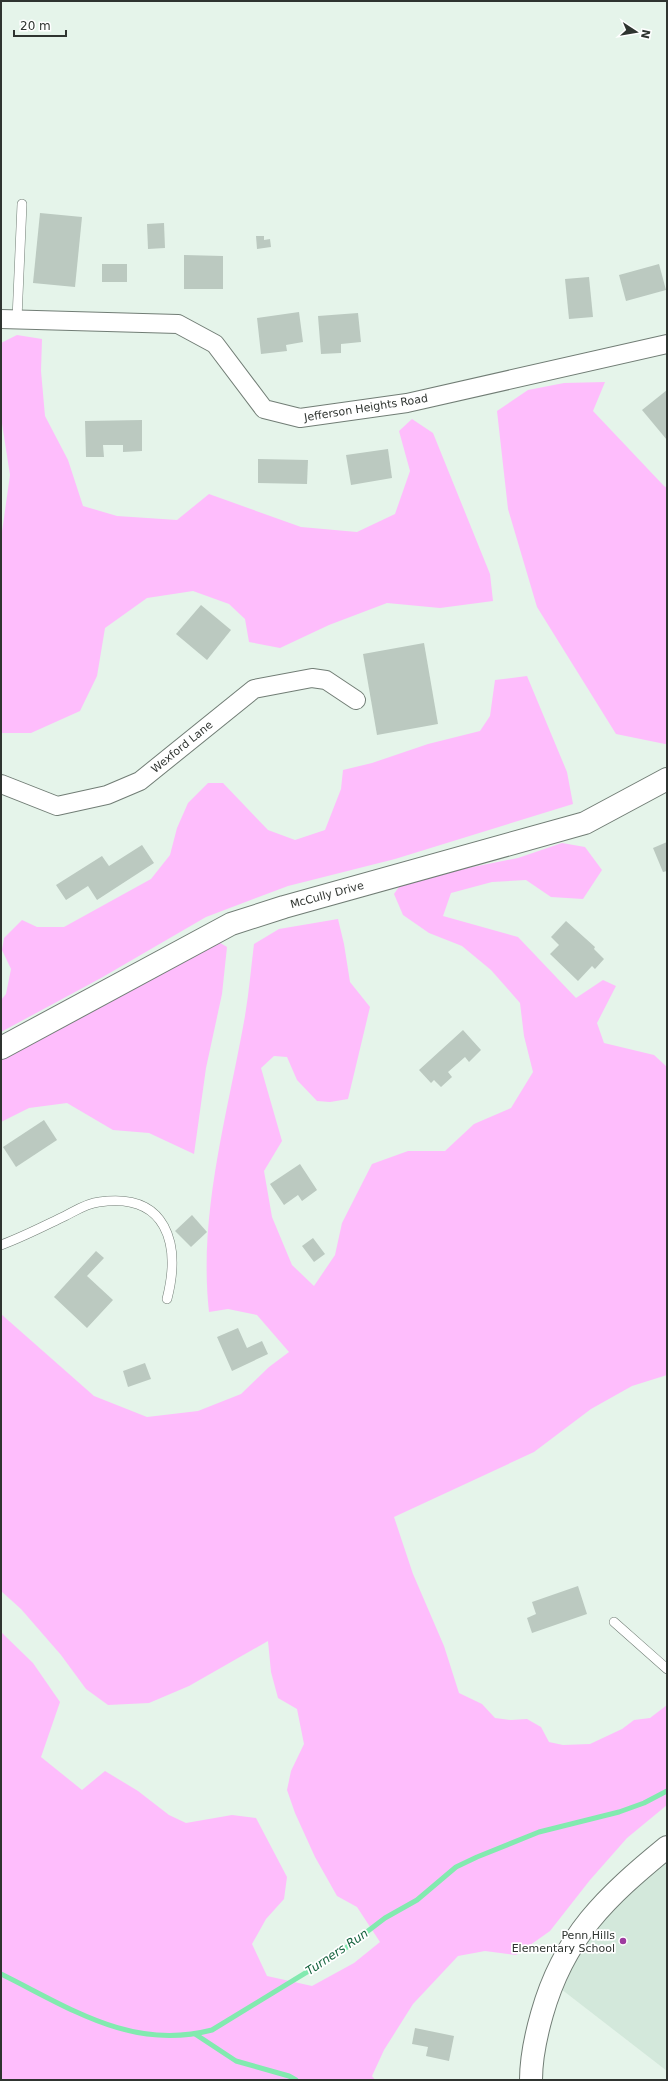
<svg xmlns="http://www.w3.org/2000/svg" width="668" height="2081" font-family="'DejaVu Sans',sans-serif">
	<rect width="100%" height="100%" fill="#e5f4ea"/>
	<polygon fill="#d3e8db" points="667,1847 667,2071 552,1982 606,1900"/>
	<g fill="#febdfc">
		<polygon points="17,335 42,339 41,371 45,416 68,460 83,506 117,516 177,520 209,494 301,527 357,532 395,514 410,471 399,431 412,419 433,433 490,574 493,601 440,608 387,603 329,625 280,648 249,642 245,619 229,604 193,591 147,598 105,628 97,676 80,711 31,733 1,733 1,539 10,475 1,417 1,343"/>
		<polygon points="605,382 593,411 664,486 667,488 667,744 665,744 616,734 537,607 508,509 497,411 528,390 564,383"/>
		<polygon points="527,676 567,772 573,804 395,859 288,886 206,917 101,978 1,1032 1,1000 6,994 11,969 2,950 4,938 22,920 37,927 64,927 151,879 170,855 177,828 188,803 208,783 223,783 268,830 295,840 325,830 341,789 343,770 372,763 428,744 480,731 490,716 495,680"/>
		<path d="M562,843L585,847L602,870L583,899L551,897L526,880L492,882L451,893L443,916L518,937L576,998L603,980L616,986L597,1023L604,1043L654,1055L667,1067V1375L632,1386L591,1409L534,1452L394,1517L413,1574L444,1646L459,1693L482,1704L495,1718L511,1720L527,1719L541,1727L549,1742L563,1745L590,1744L622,1729L634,1720L650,1718L667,1705V1805L627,1838L590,1880L550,1931L516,1955L485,1951L458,1956L413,2004L384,2050L372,2076L375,2080H1V1632L33,1663L60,1702L41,1757L82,1790L105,1771L138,1791L169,1815L186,1823L232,1815L256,1818L287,1877L284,1899L266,1919L252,1944L267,1976L312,1986L354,1963L380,1942L357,1907L337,1896L315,1857L295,1813L287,1790L291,1771L304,1744L297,1709L278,1698L271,1672L268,1641L189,1686L149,1703L108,1705L86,1689L61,1655L21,1609L1,1591V1314L94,1396L147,1417L198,1411L241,1394L269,1367L289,1352L257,1315L228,1309L209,1312C198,1213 228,1113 245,1016C249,992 251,968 254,944L279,929L338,919L344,944L350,982L370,1007L348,1099L330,1102L317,1101L297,1080L287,1057L274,1056L261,1068L282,1141L264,1171L272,1217L292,1265L314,1286L335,1255L342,1223L372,1164L408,1151H445L474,1124L511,1108L533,1072L524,1036L520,1003L491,970L462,946L429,933L403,915L394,894L403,881L518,858Z"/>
		<polygon points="217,941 227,947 222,994 206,1068 194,1154 149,1133 113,1130 67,1103 29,1108 1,1122 1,1060"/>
	</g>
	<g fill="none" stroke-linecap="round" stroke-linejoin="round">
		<g stroke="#82eaaf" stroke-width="5">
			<path d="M1,1974C70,2008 131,2051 212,2030L343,1950L385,1918L417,1900L456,1867L477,1857L539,1832L619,1812L644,1803L667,1791"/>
			<polyline points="195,2034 236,2061 289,2076 296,2080"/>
		</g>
	</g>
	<g fill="#bbc9c0">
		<polygon points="40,213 82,217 75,287 33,283"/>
		<polygon points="164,223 165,248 148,249 147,224"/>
		<polygon points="256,236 264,236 264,240 270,239 271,247 257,249"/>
		<polygon points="184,255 223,256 223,289 184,289"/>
		<rect x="102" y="264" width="25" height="18"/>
		<polygon points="659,264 666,290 626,301 619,275"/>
		<polygon points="589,277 593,317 569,319 565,279"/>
		<polygon points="299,312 303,342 286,345 287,351 261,354 257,318"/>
		<polygon points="358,313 361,342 341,344 341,353 321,354 318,316"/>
		<polygon points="667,390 667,440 642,410"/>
		<polygon points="142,420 142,451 123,452 123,445 103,445 104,457 86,457 85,421"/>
		<polygon points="388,449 392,478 351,485 346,455"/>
		<polygon points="258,459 308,460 307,484 258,483"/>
		<polygon points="201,605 231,630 207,660 176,634"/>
		<polygon points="424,643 438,724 377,735 363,654"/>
		<polygon points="667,842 667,871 663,872 653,848"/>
		<polygon points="142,845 154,863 97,900 88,886 66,900 56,885 102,856 109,866"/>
		<polygon points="566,921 595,947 594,949 604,959 595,969 592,966 578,981 550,954 559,945 551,937"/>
		<polygon points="463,1030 481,1050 469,1062 465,1057 448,1072 452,1077 441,1087 434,1080 431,1083 419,1070"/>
		<polygon points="44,1120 57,1140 16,1167 3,1147"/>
		<polygon points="300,1164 317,1190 302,1201 298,1195 284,1205 270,1184"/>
		<polygon points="192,1215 207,1232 191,1247 175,1231"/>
		<polygon points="313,1238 325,1254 314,1262 302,1246"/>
		<polygon points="96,1251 104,1258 87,1276 113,1300 87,1328 54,1297"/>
		<polygon points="238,1328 247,1348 262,1341 268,1354 232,1371 217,1337"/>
		<polygon points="145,1363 151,1379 128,1387 123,1371"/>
		<polygon points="578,1586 587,1614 532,1633 527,1618 536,1614 532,1602"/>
		<polygon points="415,2028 454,2036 449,2061 426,2056 428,2047 412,2044"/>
	</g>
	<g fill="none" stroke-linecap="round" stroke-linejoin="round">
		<g stroke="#717d75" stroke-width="10">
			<g id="service">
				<polyline points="17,319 22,204"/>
				<path d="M1,1245C23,1237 44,1226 65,1216C75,1211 87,1203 99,1202C167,1192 181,1244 167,1299"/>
				<polyline points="614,1622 667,1669"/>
			</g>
		</g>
		<g stroke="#717d75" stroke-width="20">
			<g id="minor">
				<polyline points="1,319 178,324 215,344 264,409 300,418 407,403 667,344"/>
				<polyline points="1,784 57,806 107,795 140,781 254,689 312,678 326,680 356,700"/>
			</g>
		</g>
		<g stroke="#717d75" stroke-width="24">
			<g id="tertiary">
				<polyline points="1,1048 231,924 284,907 585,823 667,779"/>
				<path d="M531,2080C531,2058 536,2035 542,2014C564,1936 606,1897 667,1847"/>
			</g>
		</g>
		<use href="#service" stroke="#fff" stroke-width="9"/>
		<use href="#minor" stroke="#fff" stroke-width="18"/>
		<use href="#tertiary" stroke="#fff" stroke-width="22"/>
	</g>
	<circle fill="#9e3a9f" stroke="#fff" stroke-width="1.5" cx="623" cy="1941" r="4"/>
	<g text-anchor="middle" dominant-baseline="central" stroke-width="3.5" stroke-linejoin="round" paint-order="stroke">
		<g font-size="11" fill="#2f3430" stroke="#fff">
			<text transform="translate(366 408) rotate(-9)">Jefferson Heights Road</text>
			<text transform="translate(182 747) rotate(-39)">Wexford Lane</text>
			<text transform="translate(327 895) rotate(-15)">McCully Drive</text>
		</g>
		<g font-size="11" fill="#2f3430" stroke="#fff" text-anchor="end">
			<text x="615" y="1935">Penn Hills<tspan x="615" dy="13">Elementary School</tspan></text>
		</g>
		<g font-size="12" font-style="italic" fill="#14623d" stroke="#fff">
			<text transform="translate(337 1952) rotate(-34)">Turners Run</text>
		</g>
	</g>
	<rect width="668" height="2081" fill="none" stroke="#2f3430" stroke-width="4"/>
	<g transform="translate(636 32) rotate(102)" stroke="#ffffff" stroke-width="3" paint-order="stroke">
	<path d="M0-3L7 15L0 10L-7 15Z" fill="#2f3430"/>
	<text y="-6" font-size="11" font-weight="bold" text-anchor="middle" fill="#2f3430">N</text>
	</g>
	<path d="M14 30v6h52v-6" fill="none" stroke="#2f3430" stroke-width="2"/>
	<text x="20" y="30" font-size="12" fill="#2f3430" stroke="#ffffff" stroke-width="3" paint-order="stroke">20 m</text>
</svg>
